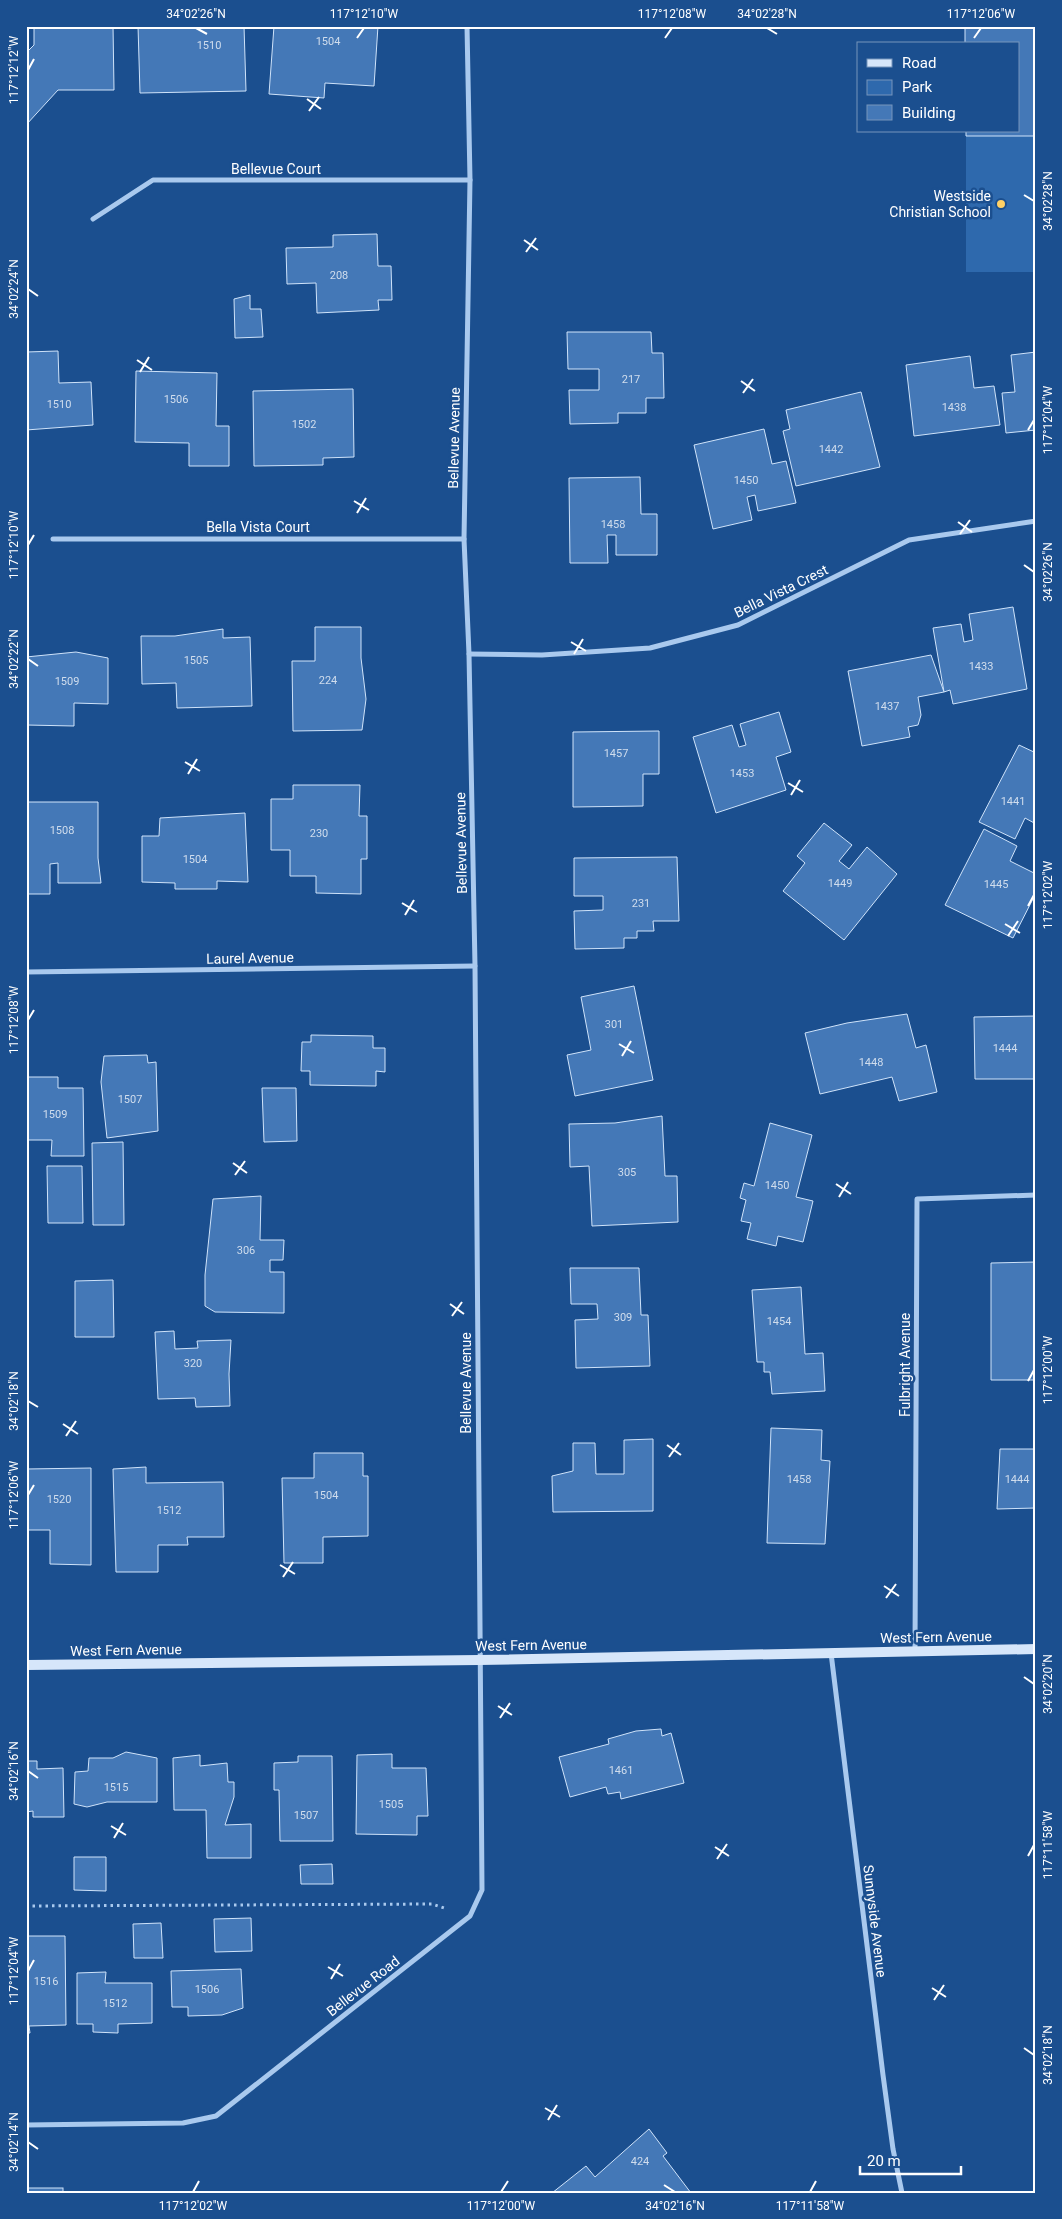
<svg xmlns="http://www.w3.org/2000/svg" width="1062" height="2219" font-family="Roboto,sans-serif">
	<rect width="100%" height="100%" fill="#1b4f8f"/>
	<rect fill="#2e69ad" x="966" y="136" width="70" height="136"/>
	<g fill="#4478b7" stroke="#cfe3fa">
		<polygon points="34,26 113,26 114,90 58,90 26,125 26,53 34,45"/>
		<polygon points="138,26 244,26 246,91 140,93"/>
		<polygon points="274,26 378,26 374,86 325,83 324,98 269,94"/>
		<polygon points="965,26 1036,26 1036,136 966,136 966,131 1018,131 1018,44 965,44"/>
		<polygon points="377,234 378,266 391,266 392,300 378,300 379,310 317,313 316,283 287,284 286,248 333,247 333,235"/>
		<polygon points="250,295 250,309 261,309 263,337 235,338 234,299"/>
		<polygon points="567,332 651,332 652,353 663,353 664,398 646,398 646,413 618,413 618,423 570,424 569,390 599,390 599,369 568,369"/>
		<polygon points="58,351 59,383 91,382 93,425 26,430 26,352"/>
		<polygon points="1036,352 1036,430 1006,433 1002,393 1015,392 1011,355"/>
		<polygon points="970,356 974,388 994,386 1000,425 914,436 906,365"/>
		<polygon points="136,371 217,373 216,426 229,426 229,466 189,466 189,443 135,442"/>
		<polygon points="353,389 354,457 323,458 323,465 254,466 253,391"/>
		<polygon points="861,392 880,467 796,486 783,431 790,429 786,410"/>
		<polygon points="764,429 772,464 786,461 796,503 758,511 755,495 747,497 752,520 713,529 694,445"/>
		<polygon points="640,477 641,514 657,514 657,555 616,555 616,535 607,535 608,563 570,563 569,478"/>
		<polygon points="1013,607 1027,689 953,704 950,690 944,692 933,628 961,624 964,642 973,640 969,614"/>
		<polygon points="315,627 361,627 361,658 366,699 362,730 293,731 292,661 315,661"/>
		<polygon points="223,629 223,638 250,637 252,706 177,708 176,683 142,684 141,636 175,636"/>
		<polygon points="76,652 108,658 108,704 74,703 74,726 26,725 26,657"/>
		<polygon points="931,655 944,692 918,697 921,715 918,725 908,727 910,737 862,746 848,671"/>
		<polygon points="779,712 791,752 776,757 786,790 716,813 693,737 732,725 739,747 746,745 740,724"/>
		<polygon points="659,731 659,774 643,774 643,806 573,807 573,732"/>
		<polygon points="1019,745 1036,753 1036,824 1025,818 1015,839 979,822"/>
		<polygon points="293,785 360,785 359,816 367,816 367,859 361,859 361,894 316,893 316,876 290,876 290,850 271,850 271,799 293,799"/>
		<polygon points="26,802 98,802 98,858 101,883 58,883 58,863 50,864 50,894 26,894"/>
		<polygon points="245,813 248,882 217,881 217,889 175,889 175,883 142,882 142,836 159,836 160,818"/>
		<polygon points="824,823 852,845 839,861 849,869 867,847 897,874 844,940 783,891 805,863 797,856"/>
		<polygon points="984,829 1017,846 1010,861 1036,874 1036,893 1013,938 945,905"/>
		<polygon points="677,857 679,921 653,921 654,931 637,931 637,938 624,938 624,948 575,949 574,911 603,910 603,896 574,896 574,858"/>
		<polygon points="634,986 653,1080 575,1096 567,1055 591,1050 581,997"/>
		<polygon points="907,1014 916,1048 926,1045 937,1092 899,1101 892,1077 820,1094 805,1033 847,1023"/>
		<polygon points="1036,1016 1036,1079 975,1079 974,1017"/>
		<polygon points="311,1035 373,1036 373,1048 385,1048 385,1072 376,1071 376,1086 310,1085 310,1071 301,1071 302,1042 311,1042"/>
		<polygon points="147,1055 148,1063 156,1062 158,1131 107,1138 101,1082 104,1056"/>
		<polygon points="26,1077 58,1077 58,1088 83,1088 84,1156 51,1156 52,1140 26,1140"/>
		<polygon points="262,1088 296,1088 297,1141 264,1142"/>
		<polygon points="662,1116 665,1176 677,1176 678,1222 592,1226 589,1166 570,1167 569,1124 615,1123"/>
		<polygon points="770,1123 812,1135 796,1197 813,1201 803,1242 778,1236 776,1246 747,1239 751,1223 741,1221 746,1200 740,1198 744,1183 754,1186"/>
		<polygon points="123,1142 124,1225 93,1225 92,1143"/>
		<polygon points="47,1166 82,1166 83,1223 48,1223"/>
		<polygon points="261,1196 260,1240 284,1240 283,1260 270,1260 270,1272 284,1272 284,1313 215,1312 205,1306 205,1275 213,1199"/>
		<polygon points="1036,1262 1036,1380 991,1380 991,1263"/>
		<polygon points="570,1268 639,1268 641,1315 648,1315 650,1366 576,1368 575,1320 598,1319 597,1304 571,1304"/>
		<polygon points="113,1280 114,1337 75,1337 75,1281"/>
		<polygon points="801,1287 805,1354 823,1353 825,1391 772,1394 770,1372 764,1372 764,1362 757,1362 752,1290"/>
		<polygon points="174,1331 175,1349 198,1348 197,1341 231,1340 229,1374 230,1406 196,1407 195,1398 158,1399 155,1332"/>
		<polygon points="771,1428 822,1430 821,1460 830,1461 825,1544 767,1543"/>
		<polygon points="653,1439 653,1511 553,1512 552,1476 573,1471 573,1443 595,1443 596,1474 624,1474 624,1440"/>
		<polygon points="1000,1449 1036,1449 1036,1508 997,1509"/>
		<polygon points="314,1453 363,1453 363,1476 368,1476 368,1536 323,1537 323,1563 284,1563 282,1478 314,1478"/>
		<polygon points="146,1467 146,1483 223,1482 224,1537 187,1537 188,1545 158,1545 158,1572 116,1572 113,1469"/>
		<polygon points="91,1468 91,1565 50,1564 50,1530 26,1530 26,1469"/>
		<polygon points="661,1729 662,1736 671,1733 684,1783 621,1799 620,1792 608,1794 606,1787 570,1797 559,1757 609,1744 608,1739 636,1731"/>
		<polygon points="126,1752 157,1758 157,1802 107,1802 87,1807 74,1804 75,1772 88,1771 89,1758 113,1758"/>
		<polygon points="392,1754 392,1768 426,1768 428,1816 417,1816 417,1835 356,1834 357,1755"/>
		<polygon points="200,1755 200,1766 227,1763 228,1782 234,1782 234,1797 225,1825 251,1824 251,1858 207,1858 206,1810 174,1810 173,1758"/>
		<polygon points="298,1756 332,1756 333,1841 280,1841 279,1790 274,1790 274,1763 298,1762"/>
		<polygon points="26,1761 37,1761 37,1769 63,1768 64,1817 33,1817 33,1811 26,1812"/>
		<polygon points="74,1857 106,1857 106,1891 74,1890"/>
		<polygon points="332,1864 333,1884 301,1884 300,1865"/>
		<polygon points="251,1918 252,1951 215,1952 214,1919"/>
		<polygon points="161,1923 163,1958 134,1958 133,1924"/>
		<polygon points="26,1936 65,1936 66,2025 29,2026 30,2033 26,2033"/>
		<polygon points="241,1969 243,2008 222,2015 188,2016 188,2007 172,2007 171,1971"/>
		<polygon points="106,1972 105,1983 152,1983 152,2023 118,2024 118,2033 93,2032 93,2024 77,2024 77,1973"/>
		<polygon points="649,2129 667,2153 663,2156 691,2193 552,2193 586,2166 595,2177"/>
		<rect x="26" y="2188" width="37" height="5"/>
	</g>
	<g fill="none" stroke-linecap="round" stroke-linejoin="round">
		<polyline stroke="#a9c9ee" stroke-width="3" stroke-dasharray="2.5 4" stroke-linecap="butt" points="26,1906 432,1904 447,1909"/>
		<g stroke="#a9c9ee" stroke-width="5">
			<polyline points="93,219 153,180 470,180"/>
			<polyline points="53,539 464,539"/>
			<polyline points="469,654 542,655 650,648 738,625 909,540 1036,521"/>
			<polyline points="26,972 475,966"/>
			<polyline points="915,1651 917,1199 1036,1195"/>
			<polyline points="831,1653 883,2075 893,2149 902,2193"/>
			<polyline points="26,2125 183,2123 216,2116 470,1916 482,1890 475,966 469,654 464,539 470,180 467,26"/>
		</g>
		<polyline stroke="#d6e6fa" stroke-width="10" points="26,1665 479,1660 1036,1649"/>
	</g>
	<path fill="none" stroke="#fff" stroke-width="2" d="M196,28L207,34M767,28L777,34M357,38L364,28M665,38L672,28M974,38L981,28M28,70L34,59M307,99L321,109M309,111L319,97M1024,195L1034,201M524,240L538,250M526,252L536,238M28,289L38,296M137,360L152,370M140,372L149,357M741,381L755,391M743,393L753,379M1028,430L1034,420M354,501L369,510M357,513L366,498M958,522L972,532M960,534L970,520M28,545L34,535M1024,565L1034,572M571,642L586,651M574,654L583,639M28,659L38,666M185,762L200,771M188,774L197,759M788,783L803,792M791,795L800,780M402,903L417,912M1028,906L1034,895M405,915L414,900M1005,924L1020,933M1008,936L1018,921M28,1020L34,1010M619,1044L634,1053M622,1056L631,1041M233,1163L247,1173M235,1175L245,1161M836,1184L851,1194M839,1197L848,1182M450,1304L464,1314M452,1316L462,1302M1028,1381L1034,1370M28,1401L38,1407M63,1424L78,1434M66,1436L76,1421M667,1445L681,1455M669,1457L679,1443M28,1495L34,1485M280,1565L295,1574M283,1577L293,1562M884,1586L899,1596M886,1598L896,1584M1024,1677L1034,1684M498,1706L512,1715M500,1718L510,1703M28,1771L38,1778M111,1826L126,1835M114,1838L123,1823M715,1847L729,1856M1028,1856L1034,1845M717,1859L727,1844M328,1967L343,1976M28,1971L34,1960M331,1979L340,1964M932,1988L946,1997M934,2000L944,1985M1024,2048L1034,2055M545,2108L560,2117M548,2120L557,2105M28,2142L38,2149M664,2185L675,2192M193,2192L199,2181M501,2192L508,2181M810,2192L816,2181"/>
	<circle fill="#ffd166" stroke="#1b4f8f" stroke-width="2" cx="1001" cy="204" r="5"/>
	<g text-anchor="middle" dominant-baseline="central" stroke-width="5" stroke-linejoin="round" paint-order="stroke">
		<g font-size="11" fill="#d0dded">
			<text x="328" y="41">1504</text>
			<text x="209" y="45">1510</text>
			<text x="339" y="275">208</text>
			<text x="631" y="379">217</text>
			<text x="176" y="399">1506</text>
			<text x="59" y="404">1510</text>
			<text x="954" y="407">1438</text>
			<text x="304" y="424">1502</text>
			<text x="831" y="449">1442</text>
			<text x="746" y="480">1450</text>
			<text x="613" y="524">1458</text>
			<text x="196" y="660">1505</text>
			<text x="981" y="666">1433</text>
			<text x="328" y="680">224</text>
			<text x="67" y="681">1509</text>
			<text x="887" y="706">1437</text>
			<text x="616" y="753">1457</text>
			<text x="742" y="773">1453</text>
			<text x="1013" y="801">1441</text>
			<text x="62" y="830">1508</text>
			<text x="319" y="833">230</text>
			<text x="195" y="859">1504</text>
			<text x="840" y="883">1449</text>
			<text x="996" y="884">1445</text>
			<text x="641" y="903">231</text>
			<text x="614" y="1024">301</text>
			<text x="1005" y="1048">1444</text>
			<text x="871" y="1062">1448</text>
			<text x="130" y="1099">1507</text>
			<text x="55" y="1114">1509</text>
			<text x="627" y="1172">305</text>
			<text x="777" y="1185">1450</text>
			<text x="246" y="1250">306</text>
			<text x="623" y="1317">309</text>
			<text x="779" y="1321">1454</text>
			<text x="193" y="1363">320</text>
			<text x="799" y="1479">1458</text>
			<text x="1017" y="1479">1444</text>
			<text x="326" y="1495">1504</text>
			<text x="59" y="1499">1520</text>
			<text x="169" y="1510">1512</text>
			<text x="621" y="1770">1461</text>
			<text x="116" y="1787">1515</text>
			<text x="391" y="1804">1505</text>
			<text x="306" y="1815">1507</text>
			<text x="46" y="1981">1516</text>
			<text x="207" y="1989">1506</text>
			<text x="115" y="2003">1512</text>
			<text x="640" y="2161">424</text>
		</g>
		<g font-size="14" fill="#fff" stroke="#1b4f8f">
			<text x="276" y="169">Bellevue Court</text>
			<text transform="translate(454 438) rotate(-89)">Bellevue Avenue</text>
			<text x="258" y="527">Bella Vista Court</text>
			<text transform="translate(781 591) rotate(-26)">Bella Vista Crest</text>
			<text transform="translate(461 843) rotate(-91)">Bellevue Avenue</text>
			<text transform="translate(250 958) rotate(-1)">Laurel Avenue</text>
			<text transform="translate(905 1365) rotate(-90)">Fulbright Avenue</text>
			<text transform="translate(466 1383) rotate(-90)">Bellevue Avenue</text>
			<text transform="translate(936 1637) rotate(-1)">West Fern Avenue</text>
			<text transform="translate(531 1645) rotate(-1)">West Fern Avenue</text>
			<text transform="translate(126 1650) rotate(-1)">West Fern Avenue</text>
			<text transform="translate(875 1921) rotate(83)">Sunnyside Avenue</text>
			<text transform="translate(363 1986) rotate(-38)">Bellevue Road</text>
		</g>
		<g font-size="14" fill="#fff" stroke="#1b4f8f" text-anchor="end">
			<text x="991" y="196">Westside<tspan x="991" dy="16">Christian School</tspan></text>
		</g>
	</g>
	<rect width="1062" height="2219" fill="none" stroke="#1b4f8f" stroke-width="55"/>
	<rect x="857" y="42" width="162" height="90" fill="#1b4f8f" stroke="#7695bc"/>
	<rect x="867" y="59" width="25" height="8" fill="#d6e6fa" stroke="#7695bc"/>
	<text x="902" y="68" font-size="15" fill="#ffffff">Road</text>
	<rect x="867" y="80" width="25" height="15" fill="#2e69ad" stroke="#7695bc"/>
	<text x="902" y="92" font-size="15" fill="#ffffff">Park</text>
	<rect x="867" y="105" width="25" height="15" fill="#4478b7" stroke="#7695bc"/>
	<text x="902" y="118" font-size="15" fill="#ffffff">Building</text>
	<path d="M860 2166v8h101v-8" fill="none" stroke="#ffffff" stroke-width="2.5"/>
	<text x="867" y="2166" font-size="15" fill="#ffffff" stroke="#1b4f8f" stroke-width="4" paint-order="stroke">20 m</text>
	<rect x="28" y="28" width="1006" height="2164" fill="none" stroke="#fff" stroke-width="2"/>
	<g font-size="12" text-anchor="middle" fill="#fff">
		<text x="196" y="18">34°02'26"N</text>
		<text x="364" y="18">117°12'10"W</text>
		<text x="672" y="18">117°12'08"W</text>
		<text x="767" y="18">34°02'28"N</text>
		<text x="981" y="18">117°12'06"W</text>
		<text transform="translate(14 70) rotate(-90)" y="4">117°12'12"W</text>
		<text transform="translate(1048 201) rotate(-90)" y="4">34°02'28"N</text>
		<text transform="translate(14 289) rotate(-90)" y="4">34°02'24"N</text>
		<text transform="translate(1048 420) rotate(-90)" y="4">117°12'04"W</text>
		<text transform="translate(14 545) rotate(-90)" y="4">117°12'10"W</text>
		<text transform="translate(1048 572) rotate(-90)" y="4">34°02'26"N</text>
		<text transform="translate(14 659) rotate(-90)" y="4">34°02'22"N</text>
		<text transform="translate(1048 895) rotate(-90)" y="4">117°12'02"W</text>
		<text transform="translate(14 1020) rotate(-90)" y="4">117°12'08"W</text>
		<text transform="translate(1048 1370) rotate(-90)" y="4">117°12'00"W</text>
		<text transform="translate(14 1401) rotate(-90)" y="4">34°02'18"N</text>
		<text transform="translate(14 1495) rotate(-90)" y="4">117°12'06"W</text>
		<text transform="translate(1048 1684) rotate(-90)" y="4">34°02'20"N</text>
		<text transform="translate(14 1771) rotate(-90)" y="4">34°02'16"N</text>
		<text transform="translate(1048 1845) rotate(-90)" y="4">117°11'58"W</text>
		<text transform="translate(14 1971) rotate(-90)" y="4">117°12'04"W</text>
		<text transform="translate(1048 2055) rotate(-90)" y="4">34°02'18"N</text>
		<text transform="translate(14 2142) rotate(-90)" y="4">34°02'14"N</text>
		<text x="193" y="2210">117°12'02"W</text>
		<text x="501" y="2210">117°12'00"W</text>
		<text x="675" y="2210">34°02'16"N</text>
		<text x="810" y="2210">117°11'58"W</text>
	</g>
</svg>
